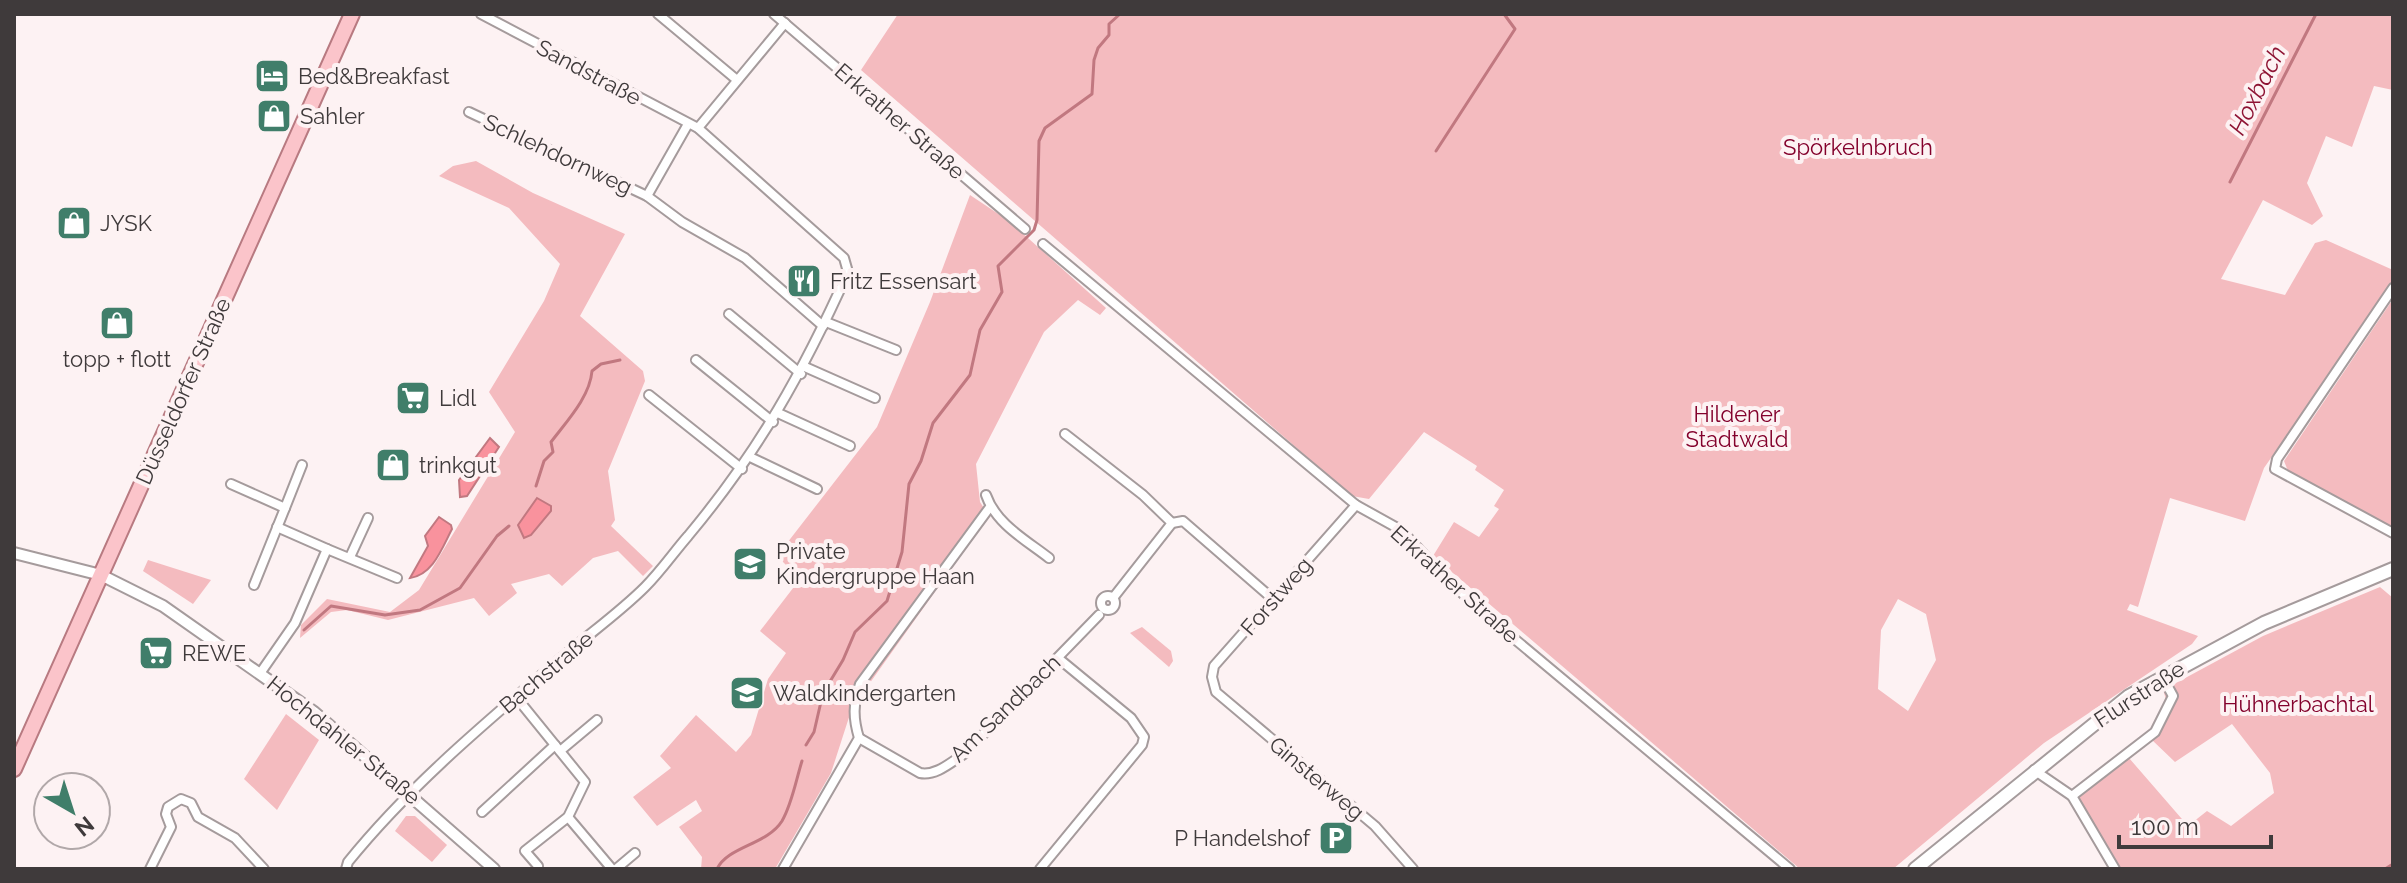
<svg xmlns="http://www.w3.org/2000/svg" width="2407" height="883" font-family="Raleway,sans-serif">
	<rect width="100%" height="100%" fill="#fdf2f3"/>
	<g fill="#f4bbbf" fill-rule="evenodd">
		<path d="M898,14H2393V90L2374,86L2352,147L2326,136L2307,183L2323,216L2312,225L2263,200L2221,279L2285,295L2315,243L2326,240L2393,270V282L2264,468L2245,521L2170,498L2138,607L2130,604L2127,610L2198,636L2192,644L2044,743L1893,869H1800L1433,556L1454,522L1479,537L1499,509L1494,506L1504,490L1475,470L1477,466L1424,432L1369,499L1352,496L861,70ZM1898,599L1926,614L1936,660L1908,711L1878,689L1881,630Z"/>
		<polygon points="476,161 533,193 625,234 580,316 643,371 645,381 608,471 615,520 611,526 653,566 643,576 618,551 593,558 562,586 549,574 511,584 517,593 489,616 474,598 388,620 347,610 331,612 300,638 301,625 327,599 390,612 419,590 515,432 489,392 544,301 560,264 509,208 439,176 453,166"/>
		<polygon points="970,195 1009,221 1106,308 1100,315 1078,300 1044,332 976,464 980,502 989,516 852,708 831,773 775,869 701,869 702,857 679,827 702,811 696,800 657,826 633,797 671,768 660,756 696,715 736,752 751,735 768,679 786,653 760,631 800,579 777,556 877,427 930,302"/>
		<polygon points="2393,299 2393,528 2288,471 2284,461"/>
		<polygon points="148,560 211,580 193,604 143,571"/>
		<polygon points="2380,587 2393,598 2393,869 2118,869 2078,797 2129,758 2188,826 2207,811 2231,826 2274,793 2270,773 2232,724 2175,762 2151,739 2169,708 2163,690 2263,636"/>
		<polygon points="1142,627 1171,651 1173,661 1169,667 1130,633"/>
		<polygon points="286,714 319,740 277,810 244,779"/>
		<polygon points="406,816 415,816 447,845 432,862 395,831"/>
	</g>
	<g fill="#f9929d" stroke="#c17880" stroke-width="2">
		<polygon points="490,438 499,447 467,496 460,497 459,480"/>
		<polygon points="537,498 551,506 551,511 531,535 524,538 518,525"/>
		<path d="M439,517L451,525L452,529C442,548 433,575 410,578L428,546L425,536Z"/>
	</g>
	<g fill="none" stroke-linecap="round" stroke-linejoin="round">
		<g stroke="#c17880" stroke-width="3">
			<polyline points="1436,151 1515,29 1504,14"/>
			<polyline points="2230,182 2316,14"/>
			<path d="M536,486L544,461L553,452L551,442C566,422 590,397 592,371L601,364L620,360"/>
			<polyline points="304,630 331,606 385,615 420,610 460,588 497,536 509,526"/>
			<polyline points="806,745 814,732 823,693 843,660 855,632 887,601 902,552 909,484 921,461 933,423 970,375 980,330 1002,292 998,266 1034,230 1037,220 1039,141 1045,128 1092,94 1094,60 1098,48 1109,35 1109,24 1120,14"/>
			<path d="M717,869C728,846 767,845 782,821C792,804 796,780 802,761"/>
			<polyline points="2385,869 2393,864"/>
		</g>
		<g stroke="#a59b9c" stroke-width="12">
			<g id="minor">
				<polyline points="658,14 737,80"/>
				<polyline points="774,14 1025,229"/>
				<polyline points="469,112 647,196 682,222 745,258 823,326"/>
				<polyline points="698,128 785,23"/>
				<polyline points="647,196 688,124"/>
				<polyline points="1043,244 1356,505 1401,530 1452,584 1499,626 1790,869"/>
				<polyline points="2393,288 2277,459 2275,469 2393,533"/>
				<polyline points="729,314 801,374"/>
				<polyline points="826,322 896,350"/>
				<polyline points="696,360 773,422"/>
				<polyline points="805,367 875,398"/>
				<polyline points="649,395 742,469"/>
				<polyline points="778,413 850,446"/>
				<polyline points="1065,434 1143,495 1172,523 1113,598"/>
				<polyline points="750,457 817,489"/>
				<polyline points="231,484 285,508 254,585"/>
				<path d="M986,495C996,524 1026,540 1049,558"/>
				<polyline points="1356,505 1214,666 1212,677 1216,692 1375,826 1413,869"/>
				<polyline points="285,508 302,465"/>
				<polyline points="1172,523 1183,521 1274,600"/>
				<polyline points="277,527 327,549"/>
				<polyline points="350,557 368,518"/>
				<circle cx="1108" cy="603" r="7"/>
				<polyline points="261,672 295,623 327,549 397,578"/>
				<polyline points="516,697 585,782 568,817 525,851 538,866"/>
				<path d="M859,738L920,773C936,776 950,763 964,754L1099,615"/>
				<polyline points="560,751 597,720"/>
				<polyline points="2034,770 2072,796 2155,732 2173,696 2162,676"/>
				<polyline points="2072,796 2115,869"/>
				<polyline points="482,812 555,745"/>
				<polyline points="568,817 612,869"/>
				<polyline points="150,869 171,827 166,814 168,807 181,799 191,803 198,817 235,838 264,869"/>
				<path d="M346,869L348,862C411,784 490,719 567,653C593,631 621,611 645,587C661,571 674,552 688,536C759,451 803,372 848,272L844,258L698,128L481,14"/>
				<polyline points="616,869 635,853"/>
				<path d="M783,869L859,738C853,718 853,704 860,684L990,507"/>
				<polyline points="1040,869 1142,745 1144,737 1131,718 1058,658"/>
			</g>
		</g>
		<g stroke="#a59b9c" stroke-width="14">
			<polyline id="tertiary" points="14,553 101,575 163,606 314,712 494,869"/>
		</g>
		<g stroke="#a59b9c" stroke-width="16">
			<polyline id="secondary" points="1915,869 2129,696 2264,623 2393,569"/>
		</g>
		<g stroke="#b87a81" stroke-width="18">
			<polyline id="primary" points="14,769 352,14"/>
		</g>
		<use href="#minor" stroke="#fff" stroke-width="8"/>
		<use href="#tertiary" stroke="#fff" stroke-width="10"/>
		<use href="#secondary" stroke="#fff" stroke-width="12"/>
		<use href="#primary" stroke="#fbc4ca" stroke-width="14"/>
	</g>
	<defs>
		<g id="hotel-square" transform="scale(1.8)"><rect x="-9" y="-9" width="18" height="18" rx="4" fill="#407e6a" stroke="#fdf2f3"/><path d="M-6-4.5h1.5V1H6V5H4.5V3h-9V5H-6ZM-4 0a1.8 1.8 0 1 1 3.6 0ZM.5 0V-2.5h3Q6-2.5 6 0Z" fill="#fff"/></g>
		<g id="shop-square" transform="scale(1.8)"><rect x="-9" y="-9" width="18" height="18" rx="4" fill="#407e6a" stroke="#fdf2f3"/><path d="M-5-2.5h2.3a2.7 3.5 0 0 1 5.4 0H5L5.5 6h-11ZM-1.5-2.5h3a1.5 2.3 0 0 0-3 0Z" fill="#fff"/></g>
		<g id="restaurant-square" transform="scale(1.8)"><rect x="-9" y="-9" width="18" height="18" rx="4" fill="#407e6a" stroke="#fdf2f3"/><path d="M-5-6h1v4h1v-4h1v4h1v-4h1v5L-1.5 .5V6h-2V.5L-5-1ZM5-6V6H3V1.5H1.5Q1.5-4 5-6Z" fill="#fff"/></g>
		<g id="supermarket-square" transform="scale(1.8)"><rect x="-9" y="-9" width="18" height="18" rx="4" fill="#407e6a" stroke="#fdf2f3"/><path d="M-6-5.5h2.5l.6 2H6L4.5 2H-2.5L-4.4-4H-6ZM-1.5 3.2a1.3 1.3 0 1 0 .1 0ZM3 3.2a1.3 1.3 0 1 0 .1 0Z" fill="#fff"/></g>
		<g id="school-square" transform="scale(1.8)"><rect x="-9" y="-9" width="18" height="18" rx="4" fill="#407e6a" stroke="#fdf2f3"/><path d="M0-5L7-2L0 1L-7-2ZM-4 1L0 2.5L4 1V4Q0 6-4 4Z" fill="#fff"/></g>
		<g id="parking-square" transform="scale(1.8)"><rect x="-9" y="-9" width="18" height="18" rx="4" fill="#407e6a" stroke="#fdf2f3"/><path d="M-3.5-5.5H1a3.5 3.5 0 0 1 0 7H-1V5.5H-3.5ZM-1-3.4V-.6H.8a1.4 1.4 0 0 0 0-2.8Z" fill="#fff"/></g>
	</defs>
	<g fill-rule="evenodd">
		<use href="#hotel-square" x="272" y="76"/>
		<use href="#shop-square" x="274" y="116"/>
		<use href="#shop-square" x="74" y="223"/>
		<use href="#restaurant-square" x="804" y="281"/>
		<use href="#shop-square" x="117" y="323"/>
		<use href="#supermarket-square" x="413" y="398"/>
		<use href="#shop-square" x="393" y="465"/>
		<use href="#school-square" x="750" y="564"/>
		<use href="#supermarket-square" x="156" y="653"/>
		<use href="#school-square" x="747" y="693"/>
		<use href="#parking-square" x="1336" y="838"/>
	</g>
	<g text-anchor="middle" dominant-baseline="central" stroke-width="8" stroke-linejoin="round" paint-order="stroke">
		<g font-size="22" fill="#3f3a3b" stroke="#fdf2f3">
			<text transform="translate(589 72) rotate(28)">Sandstraße</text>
			<text transform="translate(900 121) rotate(41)">Erkrather Straße</text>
			<text transform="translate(558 154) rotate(25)">Schlehdornweg</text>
			<text transform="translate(183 391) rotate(-66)">Düsseldorfer Straße</text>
			<text transform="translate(1455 584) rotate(42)">Erkrather Straße</text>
			<text transform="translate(1276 596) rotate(-49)">Forstweg</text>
			<text transform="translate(546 672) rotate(-40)">Bachstraße</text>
			<text transform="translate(2139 694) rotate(-33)">Flurstraße</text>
			<text transform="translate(1005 708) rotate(-44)">Am Sandbach</text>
			<text transform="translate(344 740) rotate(39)">Hochdahler Straße</text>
			<text transform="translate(1317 778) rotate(40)">Ginsterweg</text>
		</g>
		<g font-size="22" fill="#3f3a3b" stroke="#fdf2f3" text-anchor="start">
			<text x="298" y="76">Bed&amp;Breakfast</text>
			<text x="300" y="116">Sahler</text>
			<text x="100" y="223">JYSK</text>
			<text x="830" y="281">Fritz Essensart</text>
			<text x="117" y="359" text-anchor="middle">topp + flott</text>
			<text x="439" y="398">Lidl</text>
			<text x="419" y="465">trinkgut</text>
			<text x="776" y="551">Private<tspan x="776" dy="25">Kindergruppe Haan</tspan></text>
			<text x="182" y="653">REWE</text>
			<text x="773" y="693">Waldkindergarten</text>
			<text x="1310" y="838" text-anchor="end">P Handelshof</text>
		</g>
		<g font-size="22" fill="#83012c" stroke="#fdf2f3">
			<text x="1858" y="147">Spörkelnbruch</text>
			<text x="1737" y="414">Hildener<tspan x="1737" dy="25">Stadtwald</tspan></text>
			<text x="2298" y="704">Hühnerbachtal</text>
		</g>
		<g font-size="24" font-style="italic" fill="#8e1434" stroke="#fdf2f3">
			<text transform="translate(2257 90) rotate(-63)">Hoxbach</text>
		</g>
	</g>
	<rect width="2407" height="883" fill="none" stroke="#3f3a3b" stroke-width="32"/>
	<g transform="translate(72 811) rotate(141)"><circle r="38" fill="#fdf2f3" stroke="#b1a8a9" stroke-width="2"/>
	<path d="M0-6L14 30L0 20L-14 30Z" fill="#407e6a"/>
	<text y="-12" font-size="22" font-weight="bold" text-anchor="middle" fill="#3f3a3b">N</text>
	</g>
	<path d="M2119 835v12h152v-12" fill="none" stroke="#3f3a3b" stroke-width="4"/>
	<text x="2131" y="835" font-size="24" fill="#3f3a3b" stroke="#fdf2f3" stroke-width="6" paint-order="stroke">100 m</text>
</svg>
